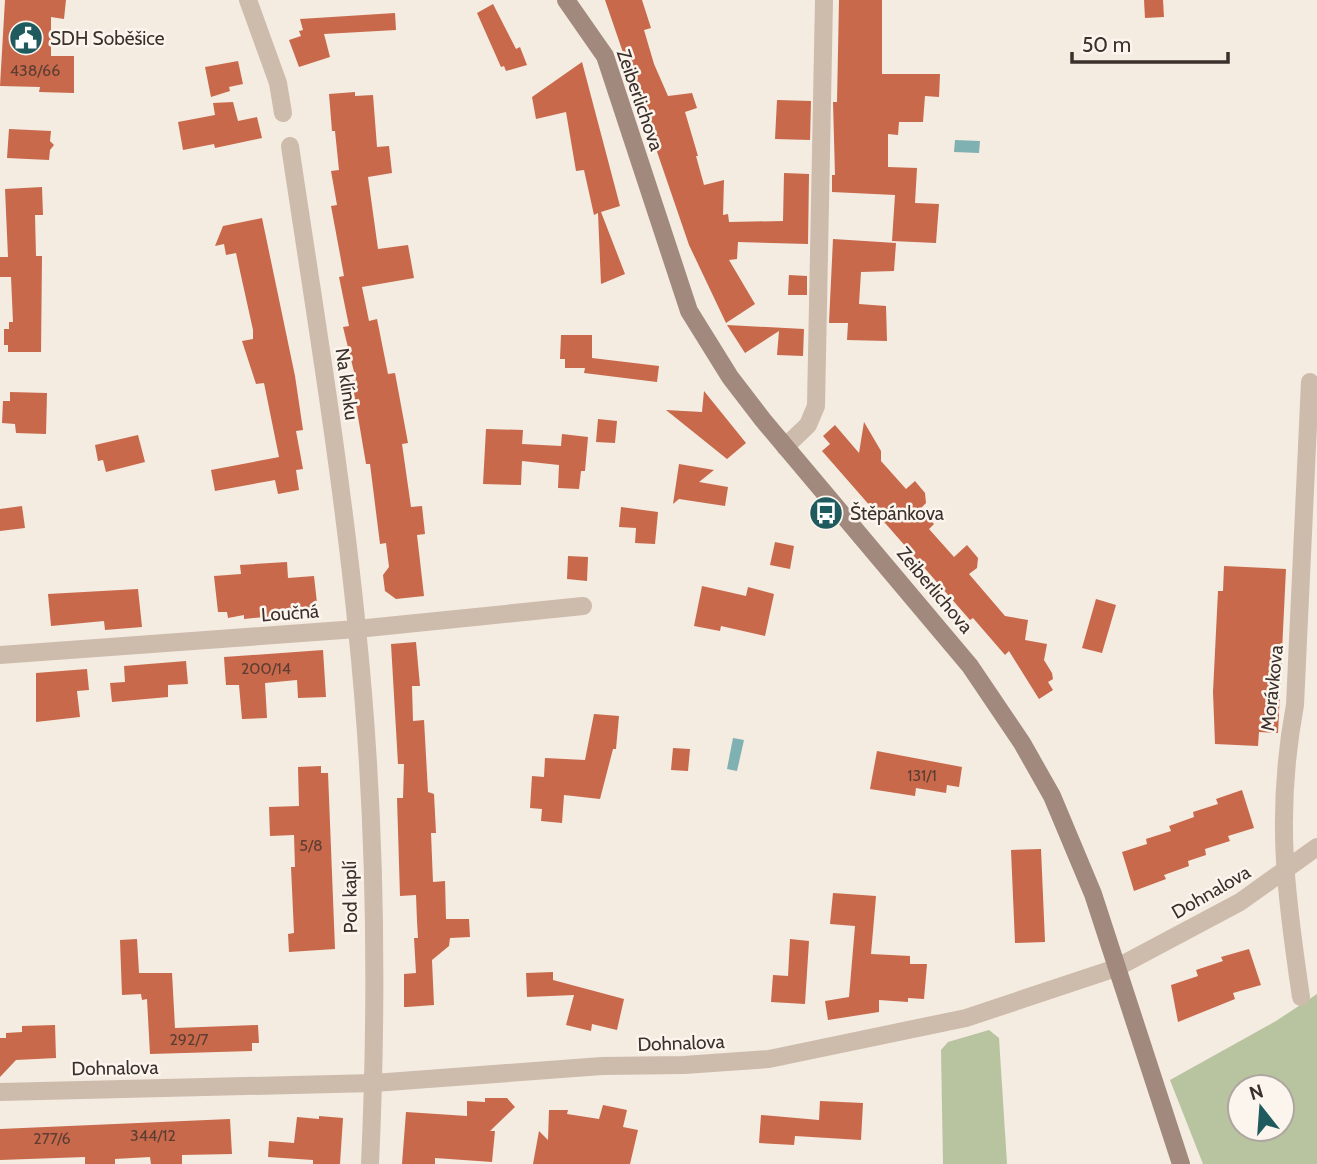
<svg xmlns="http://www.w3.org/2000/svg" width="1317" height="1164" font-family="Cabin,sans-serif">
	<rect width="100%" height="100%" fill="#f4ebe1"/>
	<g fill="#b8c4a0" fill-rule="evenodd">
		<path d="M1317,994V1164H1203L1170,1080L1276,1021ZM1240,1087H1282V1129H1240Z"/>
		<polygon points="989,1030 999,1038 1007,1164 943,1164 941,1050 948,1042"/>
	</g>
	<g fill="#7fb0b2">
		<polygon points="955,140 980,141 979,153 954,152"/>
		<polygon points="733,738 744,740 737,771 727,769"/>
	</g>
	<g fill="#c8694b">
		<polygon points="5,0 66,0 64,19 51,17 51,56 74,56 74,93 39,92 40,87 0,86"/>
		<polygon points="605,0 642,0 651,28 644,30 654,64 668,96 692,93 697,108 685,112 698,156 696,156 704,185 724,180 723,215 728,214 729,222 783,221 784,173 809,174 808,244 738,242 737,259 729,260 755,304 726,323 689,245"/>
		<polygon points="839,0 882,0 882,74 940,74 939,97 925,96 923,122 899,122 898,135 888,134 888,167 917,168 915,203 939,204 936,243 892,241 895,195 832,192 832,175 835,175 833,102 837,102"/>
		<polygon points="1144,0 1163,0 1164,17 1145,18"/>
		<polygon points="493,4 516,49 520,47 527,65 506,71 504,66 501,67 477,13"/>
		<polygon points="395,13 396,30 324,34 330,57 299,67 289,40 301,36 299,31 303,30 300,19"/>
		<polygon points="238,61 243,84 229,87 230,91 211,97 205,67"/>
		<polygon points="582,62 620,206 601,212 625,274 601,284 598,213 594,215 584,170 576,171 566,112 536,119 532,97"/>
		<polygon points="355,92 355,96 373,95 377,147 389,146 392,173 368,177 378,249 408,245 414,278 362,287 369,321 377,319 388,374 395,373 408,443 402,444 411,507 422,506 425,534 417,535 424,596 396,599 385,591 383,575 389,567 386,543 380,544 370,464 366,464 352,381 356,380 343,327 349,326 339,277 344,276 331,206 337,205 331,171 339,170 335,131 332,131 329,94"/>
		<polygon points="777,100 811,101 810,140 775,139"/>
		<polygon points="233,102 238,121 257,117 262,138 215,148 214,144 183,150 178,122 215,115 213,103"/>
		<polygon points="9,129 51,131 50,141 54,145 50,150 49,160 7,158"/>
		<polygon points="42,187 43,215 35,215 36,256 42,256 41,352 8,352 8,345 4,345 4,329 9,329 9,322 13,322 11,277 0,277 0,257 8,257 5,189"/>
		<polygon points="262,218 295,376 303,430 296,431 303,469 296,470 299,490 278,494 275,480 215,491 211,470 279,457 264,383 256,384 242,341 253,339 253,330 236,253 226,255 224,244 215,246 223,226"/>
		<polygon points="833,239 896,243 894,271 861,272 859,304 886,306 887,341 847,340 848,323 829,323"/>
		<polygon points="789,275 807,276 807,295 788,295"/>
		<polygon points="727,325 804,329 803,356 777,355 779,331 745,353"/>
		<polygon points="561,335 592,335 592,358 659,366 657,382 584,373 585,368 565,368 565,359 560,359"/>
		<polygon points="704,391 746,443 727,459 666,410 702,412"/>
		<polygon points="10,392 47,393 46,434 16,433 15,424 2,423 3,401 10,401"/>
		<polygon points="598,419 617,421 615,443 596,442"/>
		<polygon points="864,422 881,451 881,461 906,489 915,481 925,493 926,503 920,509 934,524 929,529 954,557 967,545 978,558 977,568 969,574 1005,616 1028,620 1025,640 1047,644 1044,660 1052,673 1053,679 1048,682 1053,690 1039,699 1009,651 1005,655 973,618 970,620 822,451 830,444 823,436 835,425 859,453"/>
		<polygon points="486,429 523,430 522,444 561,446 562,434 588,437 585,471 581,471 579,489 558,488 559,465 522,461 521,485 483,484"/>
		<polygon points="138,435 145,462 106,472 103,460 98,461 95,445"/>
		<polygon points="679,464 714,470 699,482 728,487 725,506 679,499 673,504"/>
		<polygon points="22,506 25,528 0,531 0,509"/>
		<polygon points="621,507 658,512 655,544 635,543 636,528 619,527"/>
		<polygon points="775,542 794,546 790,569 770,565"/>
		<polygon points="568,556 588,557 587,581 567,579"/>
		<polygon points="287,562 288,578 314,576 318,612 244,619 244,615 228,618 227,612 218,612 214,576 241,574 240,565"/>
		<polygon points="1224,566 1286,569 1278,733 1259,732 1258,746 1215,744 1213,692 1218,591 1223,591"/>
		<polygon points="702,586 746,596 748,587 774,594 765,636 721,626 720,631 694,626"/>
		<polygon points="138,589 142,627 105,630 104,621 51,626 48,594"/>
		<polygon points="1096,599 1116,605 1102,653 1082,648"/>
		<polygon points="416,642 420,686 412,686 413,721 424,720 428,792 434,794 436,833 431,833 433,882 445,881 446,919 469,919 470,937 450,938 449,946 432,960 434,1005 407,1007 404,1007 404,974 416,973 414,938 418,938 417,921 416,895 400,896 397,798 403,798 404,764 398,764 391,644"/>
		<polygon points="323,650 326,697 298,698 297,680 265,683 267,718 242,719 239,685 226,685 224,657"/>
		<polygon points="186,661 188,684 168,685 168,697 112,702 110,683 125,682 124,666"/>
		<polygon points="87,669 89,690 77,691 80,717 36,722 36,673"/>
		<polygon points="594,714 619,716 616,749 613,749 600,799 564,795 562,823 541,821 542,809 530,808 532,776 544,777 545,758 585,760"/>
		<polygon points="673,748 690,749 688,771 671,770"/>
		<polygon points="877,751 962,767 959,787 947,785 946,793 916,788 915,796 870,789"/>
		<polygon points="321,766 321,773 328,773 335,949 289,952 288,934 294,933 291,867 295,867 294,835 270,836 269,807 299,806 298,767"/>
		<polygon points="1242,790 1254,828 1228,836 1230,841 1205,849 1206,855 1188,861 1189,866 1164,875 1166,879 1134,891 1122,852 1147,844 1146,839 1171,831 1169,826 1194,817 1193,812 1218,804 1216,799"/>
		<polygon points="1041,849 1045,942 1015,943 1011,850"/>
		<polygon points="833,893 876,896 871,954 910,956 910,964 927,964 924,999 908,998 908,1002 879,1000 879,1012 828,1020 825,1001 849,997 855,926 830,924"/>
		<polygon points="137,939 139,973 172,973 175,1028 258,1025 259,1043 252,1043 252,1051 150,1054 147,999 142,1000 141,994 122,995 120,940"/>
		<polygon points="790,939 809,941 805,1004 771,1002 773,975 788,976"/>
		<polygon points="1249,949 1261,985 1233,993 1235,999 1178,1022 1171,985 1198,976 1196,970 1223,961 1221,957"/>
		<polygon points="553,972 553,980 624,999 617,1030 592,1024 591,1031 566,1025 574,995 527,997 526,973"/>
		<polygon points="55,1025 56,1058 16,1060 0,1077 0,1038 6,1038 6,1033 22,1032 22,1026"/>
		<polygon points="485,1098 507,1098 515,1107 490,1131 495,1131 492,1162 435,1158 435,1164 402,1164 406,1112 467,1116 467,1101 485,1102"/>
		<polygon points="820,1101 863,1103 861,1140 795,1136 794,1145 759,1143 761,1115 819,1120"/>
		<polygon points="603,1105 627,1110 623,1127 638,1130 630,1164 533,1164 539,1131 548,1140 549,1110 568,1110 567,1114 599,1119"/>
		<polygon points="319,1116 343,1118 340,1164 313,1164 313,1160 268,1157 269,1141 294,1143 297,1117 319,1119"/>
		<polygon points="230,1119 232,1154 182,1155 182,1164 151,1164 150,1157 115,1159 115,1164 85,1164 85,1157 0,1160 0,1129"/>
	</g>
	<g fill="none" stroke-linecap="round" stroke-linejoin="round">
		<g stroke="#cdbbac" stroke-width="18">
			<polyline points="248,0 278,83 283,113"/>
			<path d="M290,146C314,307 341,468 357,629C375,802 378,990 370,1164"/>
			<polyline points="785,447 808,425 816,406 824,0"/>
			<polyline points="0,655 357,629 583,606"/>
			<path d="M1301,997C1285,890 1275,812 1295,705L1310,382"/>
			<polyline points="0,1092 374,1083 602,1066 684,1065 769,1059 966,1018 1116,968 1240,902 1317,847"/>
		</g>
		<polyline stroke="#a18a7d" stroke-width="18" points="566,0 605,56 689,311 730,377 763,420 970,666 1022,743 1052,796 1093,894 1181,1164"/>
	</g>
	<defs>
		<g id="civic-disc" transform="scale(1.75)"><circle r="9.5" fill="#1f5a5e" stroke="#fbf5ee"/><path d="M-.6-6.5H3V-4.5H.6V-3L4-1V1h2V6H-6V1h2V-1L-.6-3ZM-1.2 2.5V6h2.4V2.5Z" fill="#fff"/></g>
		<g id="bus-disc" transform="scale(1.75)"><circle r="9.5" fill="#1f5a5e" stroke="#fbf5ee"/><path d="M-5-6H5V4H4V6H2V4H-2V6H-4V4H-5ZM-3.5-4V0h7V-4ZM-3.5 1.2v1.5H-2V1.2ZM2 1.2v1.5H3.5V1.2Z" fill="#fff"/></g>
	</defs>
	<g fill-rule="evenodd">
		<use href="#civic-disc" x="26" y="38"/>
		<use href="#bus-disc" x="826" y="513"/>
	</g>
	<g text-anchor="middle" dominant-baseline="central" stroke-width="5" stroke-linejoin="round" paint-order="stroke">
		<g font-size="16" fill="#5e3e33">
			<text x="35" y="70">438/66</text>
			<text x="266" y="668">200/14</text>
			<text x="922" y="775">131/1</text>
			<text x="311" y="845">5/8</text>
			<text x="189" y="1039">292/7</text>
			<text x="153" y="1135">344/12</text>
			<text x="52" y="1138">277/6</text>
		</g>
		<g font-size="19" fill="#3b302b" stroke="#fbf5ee" text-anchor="start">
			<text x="50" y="38">SDH Soběšice</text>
			<text x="850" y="513">Štěpánkova</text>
		</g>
		<g font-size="19" fill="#3b302b" stroke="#fbf5ee">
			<text transform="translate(640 100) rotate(71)">Zeiberlichova</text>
			<text transform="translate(347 384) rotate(82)">Na klínku</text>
			<text transform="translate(935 590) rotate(50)">Zeiberlichova</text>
			<text transform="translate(290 613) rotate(-4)">Loučná</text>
			<text transform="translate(1272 688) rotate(-84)">Morávkova</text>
			<text transform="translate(1211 892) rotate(-30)">Dohnalova</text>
			<text transform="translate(350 897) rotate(-91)">Pod kaplí</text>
			<text transform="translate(681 1043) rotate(-2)">Dohnalova</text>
			<text transform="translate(115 1068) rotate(-1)">Dohnalova</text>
		</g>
	</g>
	<g transform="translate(1261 1108) rotate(343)"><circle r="33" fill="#fbf5ee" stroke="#aea6a0" stroke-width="2"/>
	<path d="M0-5L12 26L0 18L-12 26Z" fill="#1f5a5e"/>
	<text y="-10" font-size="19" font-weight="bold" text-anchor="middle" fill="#3b302b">N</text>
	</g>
	<path d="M1072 52v10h156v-10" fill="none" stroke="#3b302b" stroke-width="3.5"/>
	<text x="1082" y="52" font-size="21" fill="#3b302b" stroke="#fbf5ee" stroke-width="5" paint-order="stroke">50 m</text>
</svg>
